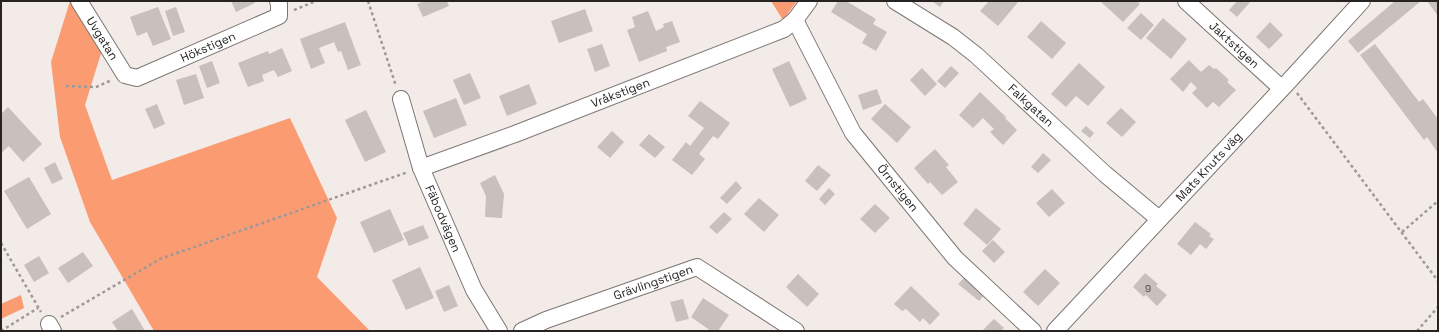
<svg xmlns="http://www.w3.org/2000/svg" width="1439" height="332" font-family="'Space Grotesk',sans-serif">
	<rect width="100%" height="100%" fill="#f3ebe8"/>
	<g fill="#fb9b72">
		<polygon points="70,1 75,1 103,47 85,105 112,180 290,118 337,218 317,277 370,331 154,331 90,222 60,137 51,62"/>
		<polygon points="771,1 797,1 783,20"/>
		<polygon points="21,295 24,308 1,319 1,304"/>
	</g>
	<g fill="#c7c0bd">
		<polygon points="231,1 254,1 255,3 236,12"/>
		<polygon points="425,1 447,1 449,6 423,17 417,4"/>
		<polygon points="838,1 846,1 876,19 873,24 887,32 876,51 862,43 867,34 831,12"/>
		<polygon points="932,1 944,1 940,7"/>
		<polygon points="989,1 1019,1 998,26 980,11"/>
		<polygon points="1100,1 1137,1 1140,4 1123,22"/>
		<polygon points="1237,1 1251,1 1237,17 1229,10"/>
		<polygon points="1395,1 1421,1 1358,53 1348,41"/>
		<polygon points="1427,1 1438,1 1438,16"/>
		<polygon points="158,7 171,39 153,46 147,32 137,36 130,17"/>
		<polygon points="176,7 185,32 173,36 165,11"/>
		<polygon points="585,9 593,31 559,43 551,21"/>
		<polygon points="648,11 656,31 664,27 663,24 672,21 680,42 666,47 667,51 639,62 627,30 635,27 632,17"/>
		<polygon points="1141,13 1154,25 1141,40 1127,28"/>
		<polygon points="1163,18 1187,39 1171,59 1146,38"/>
		<polygon points="1041,21 1066,43 1052,59 1027,37"/>
		<polygon points="345,22 361,65 348,70 341,51 338,52 334,42 319,48 325,63 311,69 300,39"/>
		<polygon points="1270,22 1283,35 1269,49 1256,37"/>
		<polygon points="602,44 610,66 595,72 587,49"/>
		<polygon points="1375,44 1419,102 1423,99 1438,119 1438,153 1427,137 1424,140 1360,55"/>
		<polygon points="282,48 292,71 278,77 274,70 262,75 264,81 248,87 238,63 268,51 269,54"/>
		<polygon points="1189,60 1201,72 1209,65 1214,69 1216,68 1229,80 1227,82 1236,90 1219,107 1213,102 1207,108 1192,93 1197,88 1191,82 1183,92 1170,79"/>
		<polygon points="212,61 220,83 207,88 199,66"/>
		<polygon points="789,61 807,99 790,107 772,69"/>
		<polygon points="1079,63 1105,87 1088,106 1076,96 1066,107 1051,94"/>
		<polygon points="951,66 959,73 945,88 937,81"/>
		<polygon points="922,68 937,84 925,96 910,80"/>
		<polygon points="470,73 481,98 464,105 453,80"/>
		<polygon points="196,74 204,98 184,105 176,80"/>
		<polygon points="529,84 537,104 507,116 499,96"/>
		<polygon points="877,89 882,103 863,110 858,95"/>
		<polygon points="980,92 1006,117 1005,118 1017,130 1003,145 990,132 994,129 983,118 973,128 959,115"/>
		<polygon points="456,98 467,125 434,138 423,111"/>
		<polygon points="700,101 730,123 718,139 713,136 699,154 705,159 692,175 672,160 686,142 690,146 704,128 688,116"/>
		<polygon points="157,104 165,124 154,129 145,109"/>
		<polygon points="885,104 911,127 897,143 871,119"/>
		<polygon points="8,107 42,144 23,162 9,146 1,153 1,114"/>
		<polygon points="1121,108 1136,122 1122,137 1106,123"/>
		<polygon points="366,110 386,152 365,162 345,120"/>
		<polygon points="1086,126 1094,133 1090,138 1081,131"/>
		<polygon points="612,131 624,142 610,158 597,147"/>
		<polygon points="649,134 665,147 655,158 639,145"/>
		<polygon points="935,149 949,165 946,167 958,182 942,195 930,182 928,184 914,168"/>
		<polygon points="1043,153 1051,160 1038,173 1031,167"/>
		<polygon points="55,162 63,179 52,184 44,168"/>
		<polygon points="818,165 831,175 817,191 805,181"/>
		<polygon points="495,175 504,194 502,218 485,217 486,196 480,183"/>
		<polygon points="29,177 51,214 27,229 4,191"/>
		<polygon points="736,181 742,188 727,204 720,198"/>
		<polygon points="829,188 835,194 825,205 819,199"/>
		<polygon points="1052,189 1065,203 1049,217 1036,203"/>
		<polygon points="759,198 779,215 764,232 744,214"/>
		<polygon points="875,204 890,218 875,233 860,219"/>
		<polygon points="976,208 1001,229 987,245 963,224"/>
		<polygon points="390,209 404,240 374,253 360,222"/>
		<polygon points="724,212 732,219 717,234 709,227"/>
		<polygon points="1195,222 1211,234 1209,236 1214,239 1206,249 1200,244 1191,255 1177,244"/>
		<polygon points="423,225 429,238 409,246 403,233"/>
		<polygon points="993,240 1005,252 994,263 982,251"/>
		<polygon points="83,252 93,266 68,283 58,268"/>
		<polygon points="39,256 49,273 34,282 24,265"/>
		<polygon points="420,267 434,298 406,310 392,280"/>
		<polygon points="1045,269 1060,283 1038,306 1023,292"/>
		<polygon points="1145,273 1158,284 1156,286 1167,295 1157,306 1146,295 1144,297 1133,287"/>
		<polygon points="798,274 819,294 807,307 786,287"/>
		<polygon points="964,278 984,295 979,301 958,284"/>
		<polygon points="449,285 458,306 444,312 435,291"/>
		<polygon points="911,286 940,314 930,325 923,318 920,322 906,309 902,311 894,304"/>
		<polygon points="703,298 729,315 718,331 711,331 691,317"/>
		<polygon points="683,299 689,319 676,322 670,302"/>
		<polygon points="132,309 145,331 118,331 112,322"/>
		<polygon points="994,319 1004,328 1001,331 982,331"/>
	</g>
	<g fill="none" stroke-linecap="round" stroke-linejoin="round">
		<g stroke="#7c7673" stroke-width="18">
			<g id="street">
				<path id="s1" d="M79,1L125,75L137,78L279,16V4L278,1"/>
				<path id="s2" d="M895,1L953,37L976,55L1105,174L1159,219"/>
				<path id="s3" d="M1186,1L1281,88"/>
				<path id="s4" d="M795,20L853,133L955,258L1033,331"/>
				<path id="s5" d="M401,99L421,168L474,290L499,331"/>
				<path id="s6" d="M421,168L515,134L784,29L795,20L809,1"/>
				<polyline points="49,324 53,331"/>
				<path id="s7" d="M522,331L546,320L697,267L796,331"/>
				<path id="s8" d="M1055,331L1289,81L1362,1"/>
			</g>
		</g>
		<g stroke="#9f9996" stroke-width="2.5" stroke-dasharray="3 3" stroke-linecap="butt">
			<polyline points="368,1 396,86"/>
			<polyline points="294,10 316,1"/>
			<polyline points="66,86 96,87 112,80"/>
			<polyline points="1297,93 1438,281"/>
			<polyline points="1402,232 1438,201"/>
			<polyline points="1,243 41,312"/>
			<polyline points="61,317 160,259 408,172"/>
			<polyline points="1,331 38,308"/>
			<polyline points="1417,331 1438,307"/>
		</g>
		<use href="#street" stroke="#fff" stroke-width="16"/>
	</g>
	<g text-anchor="middle" dominant-baseline="central" stroke-width="3" stroke-linejoin="round" paint-order="stroke">
		<g font-size="10" fill="#4e4a49">
			<text x="1148" y="288">9</text>
		</g>
		<g font-size="12" fill="#262322" stroke="#fff">
			<text stroke="none"><textPath href="#s1" startOffset="44">Uvgatan</textPath></text>
			<text stroke="none"><textPath href="#s3" startOffset="65">Jaktstigen</textPath></text>
			<text stroke="none"><textPath href="#s1" startOffset="177">Hökstigen</textPath></text>
			<text stroke="none"><textPath href="#s6" startOffset="213">Vråkstigen</textPath></text>
			<text stroke="none"><textPath href="#s2" startOffset="172">Falkgatan</textPath></text>
			<text stroke="none"><textPath href="#s8" startOffset="225">Mats Knuts väg</textPath></text>
			<text stroke="none"><textPath href="#s4" startOffset="198">Örnstigen</textPath></text>
			<text stroke="none"><textPath href="#s5" startOffset="127">Fäbodvägen</textPath></text>
			<text stroke="none"><textPath href="#s7" startOffset="140">Grävlingstigen</textPath></text>
		</g>
	</g>
	<rect width="1439" height="332" fill="none" stroke="#262322" stroke-width="4"/>
</svg>
